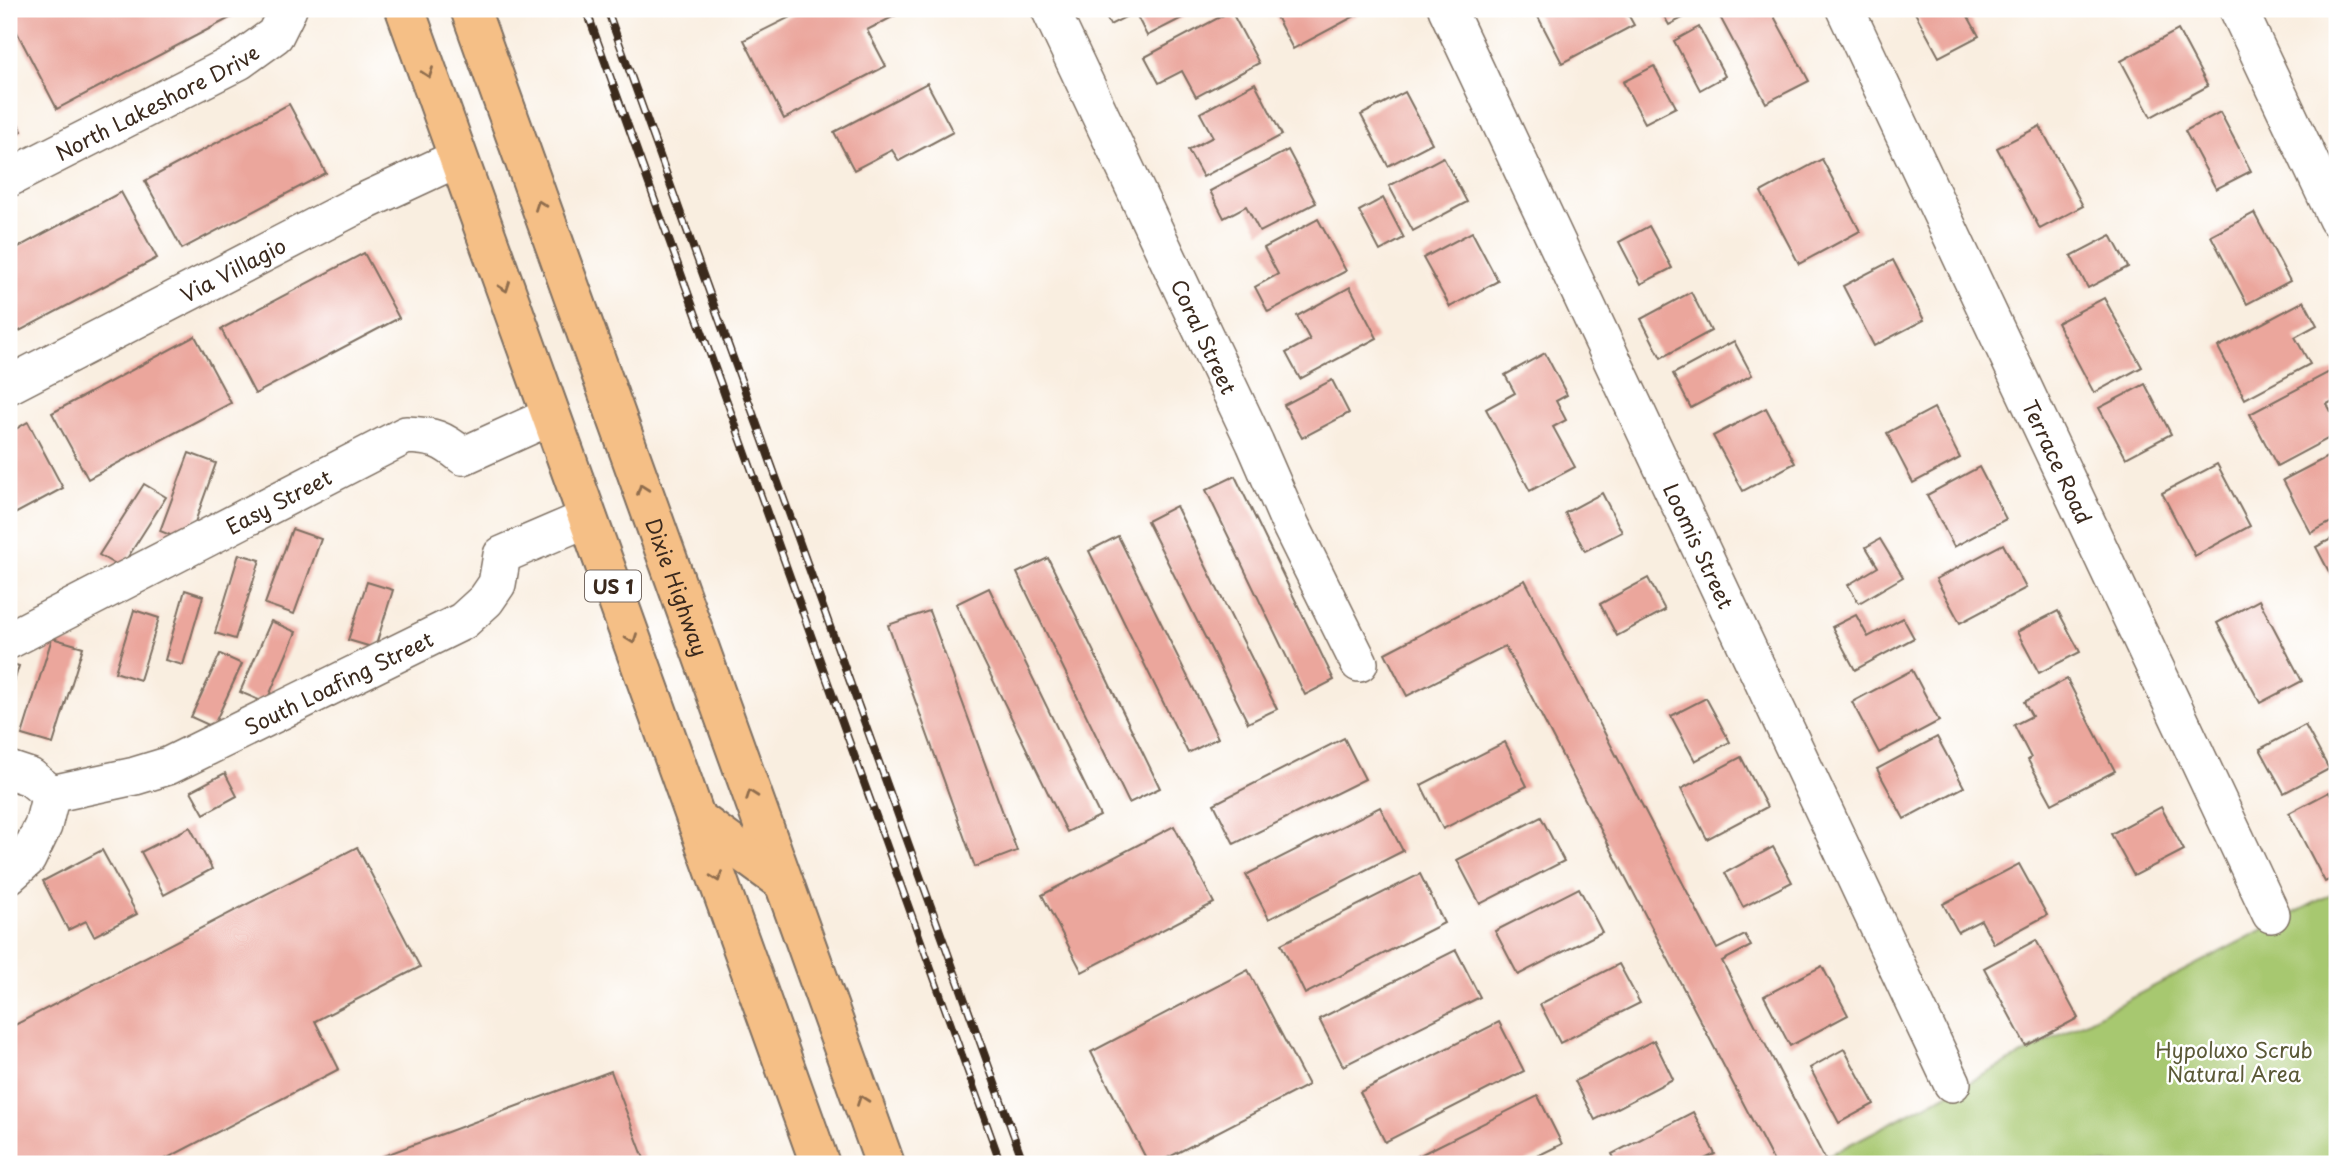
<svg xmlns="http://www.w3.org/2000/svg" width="2346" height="1173" font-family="'Playpen Sans',sans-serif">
	<rect width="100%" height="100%" fill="#fff"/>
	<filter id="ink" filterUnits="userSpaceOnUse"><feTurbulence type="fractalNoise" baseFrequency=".0143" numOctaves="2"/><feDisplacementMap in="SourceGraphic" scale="14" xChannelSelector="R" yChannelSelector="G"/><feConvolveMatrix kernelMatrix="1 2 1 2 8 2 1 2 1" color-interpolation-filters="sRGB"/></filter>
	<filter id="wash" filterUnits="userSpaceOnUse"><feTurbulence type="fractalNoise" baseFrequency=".00686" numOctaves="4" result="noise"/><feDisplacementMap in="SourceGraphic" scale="28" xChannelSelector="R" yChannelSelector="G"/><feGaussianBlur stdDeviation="1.57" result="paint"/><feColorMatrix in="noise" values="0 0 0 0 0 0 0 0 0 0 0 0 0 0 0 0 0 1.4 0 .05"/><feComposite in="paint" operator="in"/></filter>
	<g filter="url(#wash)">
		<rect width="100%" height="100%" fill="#f9eee0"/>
		<polygon fill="#a7c870" stroke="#717947" stroke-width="2" points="2337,891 2337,1164 1812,1164"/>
		<g id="blocks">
			<g fill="#eba69c">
				<polygon points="9,9 247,9 57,109 9,17"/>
				<polygon points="806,9 908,9 867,30 886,66 784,119 744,40"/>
				<polygon points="1102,9 1183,9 1186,16 1147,36 1135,12 1110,25"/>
				<polygon points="1272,9 1368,9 1293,49"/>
				<polygon points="1534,9 1625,9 1634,25 1562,63"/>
				<polygon points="1660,9 1700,9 1669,25"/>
				<polygon points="1731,9 1770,9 1809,81 1766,103 1719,15"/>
				<polygon points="1913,9 1964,9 1979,36 1939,57"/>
				<polygon points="1231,11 1259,63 1196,97 1182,71 1159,83 1145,57"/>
				<polygon points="1699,27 1725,76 1700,90 1674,41"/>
				<polygon points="2178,30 2208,86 2151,117 2121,61"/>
				<polygon points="1654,66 1676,107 1645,123 1623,82"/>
				<polygon points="927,83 953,132 899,161 892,150 854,170 834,132"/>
				<polygon points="1255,83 1282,135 1203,177 1188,150 1213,137 1200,113"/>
				<polygon points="1405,92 1432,143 1388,166 1361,115"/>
				<polygon points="289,104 326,173 182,249 145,181"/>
				<polygon points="9,106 22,131 9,138"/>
				<polygon points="2220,112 2251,171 2216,189 2185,131"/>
				<polygon points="2040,126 2083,206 2040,229 1997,148"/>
				<polygon points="1288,150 1316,203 1260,232 1246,206 1224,218 1210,191"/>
				<polygon points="1443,157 1467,202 1413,231 1389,186"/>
				<polygon points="1822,159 1860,231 1799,264 1761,192"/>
				<polygon points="121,192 157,258 14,334 9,325 9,252"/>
				<polygon points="1383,198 1404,238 1380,251 1359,211"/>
				<polygon points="2254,213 2290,281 2247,304 2211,236"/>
				<polygon points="1318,219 1346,271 1268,312 1255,287 1278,274 1264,248"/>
				<polygon points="1649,226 1672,268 1641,284 1619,242"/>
				<polygon points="1472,232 1498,281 1450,307 1423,258"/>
				<polygon points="2111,235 2128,267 2088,288 2071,256"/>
				<polygon points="364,253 399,318 255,394 221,329"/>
				<polygon points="1893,260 1924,320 1874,346 1843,286"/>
				<polygon points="1350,287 1377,338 1300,379 1286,353 1310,340 1297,316"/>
				<polygon points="1691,292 1711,331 1661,358 1641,319"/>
				<polygon points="2104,298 2142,367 2094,393 2057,323"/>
				<polygon points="2304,301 2317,325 2295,337 2310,364 2245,399 2218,347"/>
				<polygon points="195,336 231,403 88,479 52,413"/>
				<polygon points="1734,341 1752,375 1691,408 1673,374"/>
				<polygon points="1545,353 1567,395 1556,401 1566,420 1553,427 1575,467 1530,491 1486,409 1515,393 1505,375"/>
				<polygon points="2335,369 2337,373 2337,399 2327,404 2337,423 2337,434 2277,466 2250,414"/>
				<polygon points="1332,380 1349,413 1302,438 1284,405"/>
				<polygon points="2145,384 2171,434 2126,458 2099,408"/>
				<polygon points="1766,408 1795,463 1743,491 1713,436"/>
				<polygon points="1934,408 1960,458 1913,483 1887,433"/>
				<polygon points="28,422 63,488 9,517 9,433"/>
				<polygon points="2337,452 2337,519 2311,533 2283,480"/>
				<polygon points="189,453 216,463 188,542 160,531"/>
				<polygon points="2217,464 2250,526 2195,556 2162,493"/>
				<polygon points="1979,467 2006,519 1954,547 1927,495"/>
				<polygon points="1235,476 1334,680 1305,695 1206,490"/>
				<polygon points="144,484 166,497 121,568 99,555"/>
				<polygon points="1602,493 1622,532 1585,551 1565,513"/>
				<polygon points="1176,506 1277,709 1248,723 1147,521"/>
				<polygon points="292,529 321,539 294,614 265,604"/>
				<polygon points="1118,536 1218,738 1188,753 1089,551"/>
				<polygon points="2337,536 2337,587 2316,547"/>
				<polygon points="1880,539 1903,577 1859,603 1848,585 1878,567 1866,547"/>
				<polygon points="2003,544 2026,588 1960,623 1936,579"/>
				<polygon points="239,554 260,560 235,639 215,633"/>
				<polygon points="1048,558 1160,788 1129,803 1017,573"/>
				<polygon points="1648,578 1665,610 1617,636 1600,604"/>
				<polygon points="1525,580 1717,949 1745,935 1751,946 1722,961 1825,1159 1816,1164 1775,1164 1505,646 1407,696 1385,653"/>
				<polygon points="367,582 393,590 375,648 348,640"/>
				<polygon points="989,588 1100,816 1067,832 956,604"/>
				<polygon points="185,590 203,596 183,665 165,660"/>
				<polygon points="2259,600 2302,681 2260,703 2217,623"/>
				<polygon points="134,610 159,618 140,680 115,672"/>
				<polygon points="929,611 1017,851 975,867 888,625"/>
				<polygon points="2058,611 2080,652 2039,673 2017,632"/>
				<polygon points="1856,615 1868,637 1903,618 1914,638 1855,670 1832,627"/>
				<polygon points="271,621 296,632 266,703 240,692"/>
				<polygon points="52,638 83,647 53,744 22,735"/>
				<polygon points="220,654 242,664 213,727 191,717"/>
				<polygon points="9,663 19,666 9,698"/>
				<polygon points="1912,670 1939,721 1879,753 1852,702"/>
				<polygon points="2067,679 2115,771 2052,804 2028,760 2031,758 2014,725 2032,716 2024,702"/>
				<polygon points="1706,698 1730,742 1695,761 1671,716"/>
				<polygon points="2305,725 2329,769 2284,793 2260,749"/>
				<polygon points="1937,737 1964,787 1904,819 1877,769"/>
				<polygon points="1344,738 1365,779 1234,844 1214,804"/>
				<polygon points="1505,742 1527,786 1443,829 1421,785"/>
				<polygon points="1741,757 1767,807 1707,839 1681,789"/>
				<polygon points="225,773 237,796 204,814 191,791"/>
				<polygon points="2329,792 2337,807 2337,876 2325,882 2289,813"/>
				<polygon points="1380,807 1403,851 1269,919 1246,875"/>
				<polygon points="2161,807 2184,850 2134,876 2111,834"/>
				<polygon points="1541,817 1564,861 1480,904 1457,860"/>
				<polygon points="1174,826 1214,903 1082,972 1042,895"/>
				<polygon points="190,827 212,869 164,895 141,852"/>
				<polygon points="357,847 420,967 315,1021 339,1069 156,1164 9,1164 9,1028"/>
				<polygon points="1773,847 1792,882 1743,907 1725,873"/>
				<polygon points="102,850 137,914 94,936 86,921 68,930 43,881"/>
				<polygon points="2019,864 2047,915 1994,944 1981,920 1958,932 1943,904"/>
				<polygon points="1420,874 1444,923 1305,994 1281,944"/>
				<polygon points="1579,888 1602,932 1518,975 1495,931"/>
				<polygon points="2036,940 2078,1018 2026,1046 1984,968"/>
				<polygon points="1456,950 1480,997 1343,1066 1319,1019"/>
				<polygon points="1619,964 1640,1003 1560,1043 1540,1004"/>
				<polygon points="1822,966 1848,1015 1790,1046 1764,996"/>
				<polygon points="1248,970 1308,1085 1156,1164 1149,1164 1091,1052"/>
				<polygon points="1499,1022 1524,1071 1385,1142 1360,1092"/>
				<polygon points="1654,1040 1673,1079 1595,1120 1575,1081"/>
				<polygon points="1844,1049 1874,1104 1839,1123 1810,1068"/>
				<polygon points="611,1071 646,1164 386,1164 383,1156"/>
				<polygon points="1538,1096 1562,1144 1521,1164 1402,1164"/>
				<polygon points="1693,1112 1715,1154 1694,1164 1617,1164 1612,1154"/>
			</g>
		</g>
	</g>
	<g filter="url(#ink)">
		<use href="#blocks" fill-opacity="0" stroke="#7e6f62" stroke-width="2"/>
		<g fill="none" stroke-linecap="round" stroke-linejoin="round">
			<g stroke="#7e6f62" stroke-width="40">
				<g id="minor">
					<path id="s1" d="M1050,9L1255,443L1291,526L1359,663"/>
					<path id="s2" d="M1447,9L1952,1083"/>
					<path id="s3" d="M1845,9L2271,914"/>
					<polyline points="2238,9 2337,219"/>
					<path id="s4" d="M9,178L239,61L275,35L288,9"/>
					<path id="s5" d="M9,385L359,204L458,158"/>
					<path id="s6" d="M9,640L406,435C434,436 442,439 463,456L551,416"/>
					<polyline points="9,770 30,777 51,794"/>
					<path id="s7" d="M9,875L27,859L43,826L51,794L135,776L168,766L463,621L486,600L497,584L502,555L588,518"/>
				</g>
			</g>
			<g stroke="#7e6f62" stroke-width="42">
				<g id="major">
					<polyline points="405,9 820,1164"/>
					<path id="s8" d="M470,9L885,1164"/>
					<polyline points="697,819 783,882"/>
				</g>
			</g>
			<use href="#minor" stroke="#fff" stroke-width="37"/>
			<use href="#major" stroke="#f5bf86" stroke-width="38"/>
			<g stroke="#3b2a1e" stroke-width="8">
				<g id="rail">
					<polyline points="586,9 1001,1164"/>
					<polyline points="607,9 1024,1164"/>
				</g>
			</g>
			<use href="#rail" stroke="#fff" stroke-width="5" stroke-dasharray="16" stroke-linecap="butt"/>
		</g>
		<defs><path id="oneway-chevron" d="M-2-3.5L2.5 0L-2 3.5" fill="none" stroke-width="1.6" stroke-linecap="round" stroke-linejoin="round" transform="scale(1.75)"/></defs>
		<g stroke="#8f6d4d">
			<use href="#oneway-chevron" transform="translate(428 73) rotate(70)"/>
			<use href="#oneway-chevron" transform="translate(540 205) rotate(-110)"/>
			<use href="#oneway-chevron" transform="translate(505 287) rotate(70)"/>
			<use href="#oneway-chevron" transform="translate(642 489) rotate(-110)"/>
			<use href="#oneway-chevron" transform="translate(632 639) rotate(70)"/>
			<use href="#oneway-chevron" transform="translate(751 795) rotate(-110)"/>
			<use href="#oneway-chevron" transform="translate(717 877) rotate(70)"/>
			<use href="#oneway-chevron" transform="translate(862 1100) rotate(-110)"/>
		</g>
	</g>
	<g text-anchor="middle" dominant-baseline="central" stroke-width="5" stroke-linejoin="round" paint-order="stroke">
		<rect fill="#fff" stroke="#766a62" stroke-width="2" x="585" y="570.5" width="56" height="31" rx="5"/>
		<g font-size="19" font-weight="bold" fill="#3b2a1e">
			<text x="613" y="586">US 1</text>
		</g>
		<g font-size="21" fill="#3b2a1e" stroke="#fff">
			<text stroke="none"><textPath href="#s4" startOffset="166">North Lakeshore Drive</textPath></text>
			<text stroke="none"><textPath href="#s5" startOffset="252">Via Villagio</textPath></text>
			<text stroke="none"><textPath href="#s1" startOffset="362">Coral Street</textPath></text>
			<text stroke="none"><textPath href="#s3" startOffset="500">Terrace Road</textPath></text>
			<text stroke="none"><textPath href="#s6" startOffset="303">Easy Street</textPath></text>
			<text stroke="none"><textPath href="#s2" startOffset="593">Loomis Street</textPath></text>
			<text stroke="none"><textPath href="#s8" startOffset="614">Dixie Highway</textPath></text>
			<text stroke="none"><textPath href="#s7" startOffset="404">South Loafing Street</textPath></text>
		</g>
		<g font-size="21" fill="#5b5937" stroke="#fff">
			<text x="2234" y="1049">Hypoluxo Scrub<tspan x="2234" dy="24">Natural Area</tspan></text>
		</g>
	</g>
	<rect width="2346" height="1173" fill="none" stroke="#fff" stroke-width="35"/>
</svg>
